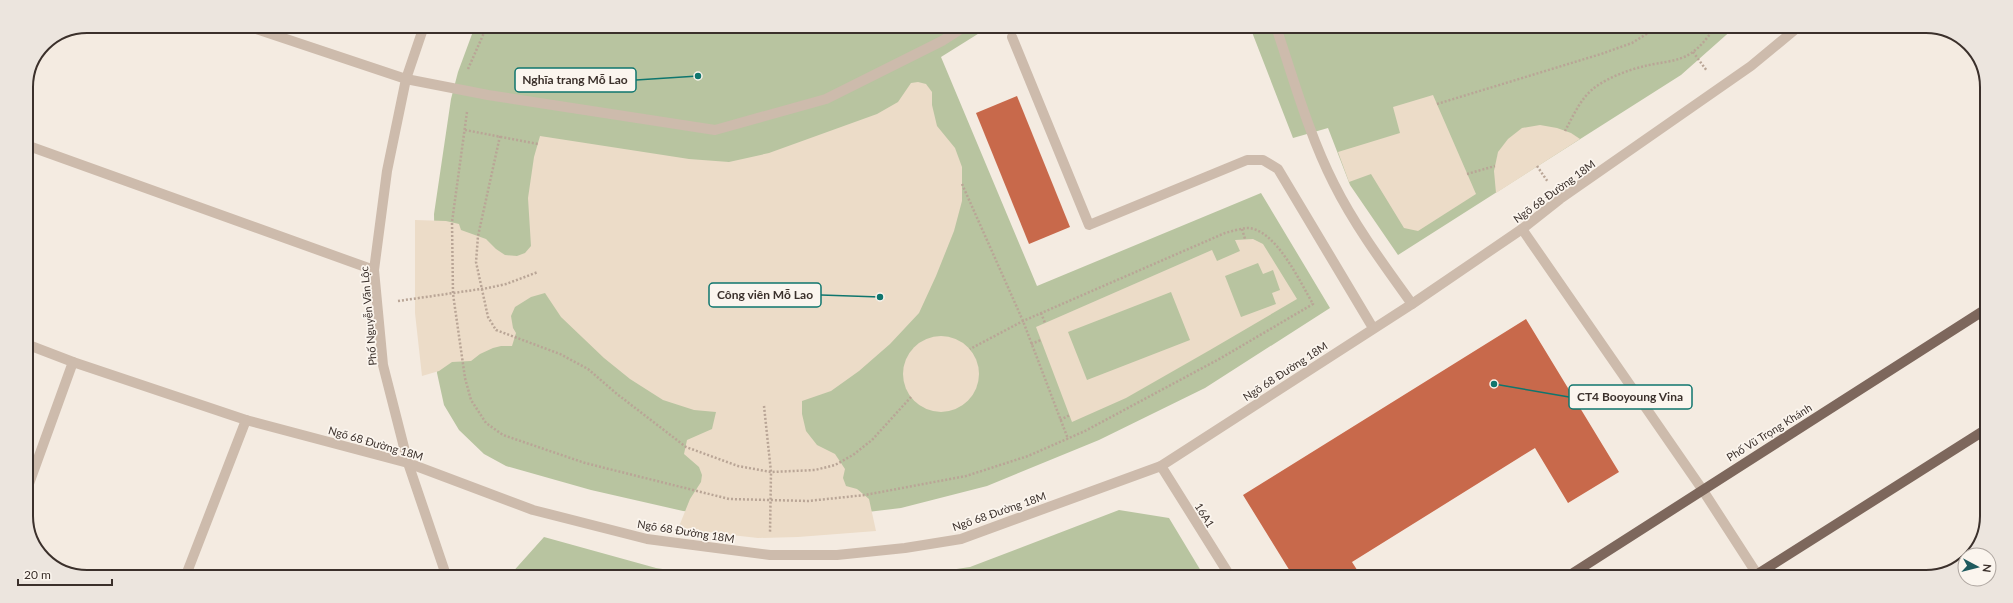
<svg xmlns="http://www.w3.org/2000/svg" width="2013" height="603" font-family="Lato,sans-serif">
	<rect width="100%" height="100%" fill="#f4ebe1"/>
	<g fill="#b8c4a0">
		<polygon points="475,26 989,27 941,57 1037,286 1261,193 1330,308 1205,388 1099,440 987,486 901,508 851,514 733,516 683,511 591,490 506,466 484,454 459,430 444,405 437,373 434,214 451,99 458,72"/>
		<polygon points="1250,27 1734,28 1681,75 1398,255 1350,185 1328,128 1293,138"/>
		<polygon points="1119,510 1169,518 1204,576 909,576 970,567"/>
		<polygon points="544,537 656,568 708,576 510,575"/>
	</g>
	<g fill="#ecdcc8" fill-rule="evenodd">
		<polygon points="918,82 926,84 932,92 932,105 937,126 955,148 962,167 962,201 954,231 936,276 919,313 890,344 859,371 831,391 802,401 802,414 806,431 817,445 835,454 845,469 843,478 846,486 857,489 869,499 876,531 798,537 758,538 678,529 690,499 701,482 702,475 699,467 684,454 687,440 712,429 716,412 694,410 663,400 630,379 604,358 561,317 545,293 531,297 515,307 511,316 513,328 516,333 512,346 501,346 493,348 480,354 471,361 452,362 439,371 422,376 415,313 415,220 446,221 459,224 461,230 486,239 496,249 505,255 517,256 525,253 531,246 528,198 534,157 540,136 689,159 729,162 769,153 877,114 898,102 911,83"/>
		<polygon points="1433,95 1476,194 1418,231 1404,228 1371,174 1349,182 1338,152 1400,133 1393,107"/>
		<polygon points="1540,125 1557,128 1571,133 1580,139 1496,193 1494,171 1498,152 1508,139 1522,128"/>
		<path d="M1253,239L1263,244L1297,299L1210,350L1126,398L1072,422L1036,327L1212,250L1217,261L1240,251L1235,240ZM1258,263L1263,274L1273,270L1280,290L1272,293L1276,304L1241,317L1225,276ZM1171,292L1190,340L1087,380L1068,332Z"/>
		<circle cx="941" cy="374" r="38"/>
	</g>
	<g fill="#c8694b">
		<polygon points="1017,96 1070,227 1029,244 976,113"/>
		<polygon points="1526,319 1619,472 1568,503 1535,448 1352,562 1361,576 1293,576 1243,495"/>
	</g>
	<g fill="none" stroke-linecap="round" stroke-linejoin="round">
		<g stroke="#b9a596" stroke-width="2.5" stroke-dasharray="2 2" stroke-linecap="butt">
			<polyline points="1693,52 1707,71"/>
			<polyline points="468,69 487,26"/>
			<polyline points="1437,104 1601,54 1632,43 1656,28"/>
			<path d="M467,112L452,222L453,294L465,378L471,400L486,423L503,435L585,463L729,499L808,501L865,495L966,476L1028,456L1085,431L1221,358L1313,304C1300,282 1275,227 1246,228C1240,229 1232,231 1225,233L1023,321L970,349"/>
			<polyline points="465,130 538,144"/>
			<path d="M1565,131C1573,116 1581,98 1594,88C1609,77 1628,70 1645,66C1660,62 1681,62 1694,51C1702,45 1709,36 1714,28"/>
			<polyline points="500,136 478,236 476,262 488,317 496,330 560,354 588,369 617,394 686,447 738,466 771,472 815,470 835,465 853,455 872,440 911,397"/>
			<polyline points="1537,166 1548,182"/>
			<polyline points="1467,174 1495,166"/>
			<polyline points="962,184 1023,321 1068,439"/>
			<polyline points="1242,229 1245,239"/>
			<polyline points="398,301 488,288 506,284 538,272"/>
			<polyline points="1041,313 1045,323"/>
			<polyline points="1031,344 1041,340"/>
			<polyline points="764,406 771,472 770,533"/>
			<polyline points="1060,420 1070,415"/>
		</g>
		<g stroke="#cdbbac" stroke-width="10">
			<polyline points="247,26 406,79 488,95 715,130 826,99 942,41 964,27"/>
			<polyline points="424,26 406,79 387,171 374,270 383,365 408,463 446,575"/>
			<path d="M1276,27C1294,80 1309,135 1334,184C1355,226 1384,265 1412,304"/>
			<polyline points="1012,37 1089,225 1247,160 1263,160 1278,169 1373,328"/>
			<polyline points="26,145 374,270"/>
			<polyline points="1522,229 1702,489 1757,574"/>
			<polyline points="26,344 73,362 246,420 408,463 533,510 647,539 770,555 837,555 905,548 961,539 1161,466 1412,304 1522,229 1560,199 1751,66 1797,28"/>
			<polyline points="1161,466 1230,576"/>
			<polyline points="26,492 73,362"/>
			<polyline points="186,575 246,420"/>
		</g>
		<g stroke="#7d675c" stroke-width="10">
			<polyline points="1567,577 1986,309"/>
			<polyline points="1753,577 1985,430"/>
		</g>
	</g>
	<g text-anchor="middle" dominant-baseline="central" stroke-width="3.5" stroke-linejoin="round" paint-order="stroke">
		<g font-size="11" fill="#3b302b" stroke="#fbf5ee">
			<text transform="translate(1554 191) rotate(-36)">Ngõ 68 Đường 18M</text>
			<text transform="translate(368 316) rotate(-95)">Phố Nguyễn Văn Lộc</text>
			<text transform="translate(1285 371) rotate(-33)">Ngõ 68 Đường 18M</text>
			<text transform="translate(1769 432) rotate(-32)">Phố Vũ Trọng Khánh</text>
			<text transform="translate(376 443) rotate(16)">Ngõ 68 Đường 18M</text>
			<text transform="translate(999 511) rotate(-19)">Ngõ 68 Đường 18M</text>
			<text transform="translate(1205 515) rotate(58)">16A1</text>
			<text transform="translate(686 531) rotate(9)">Ngõ 68 Đường 18M</text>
		</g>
	</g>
	<path d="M0 0H2013V603H0ZM87 33H1926A54 54 0 0 1 1980 87V516A54 54 0 0 1 1926 570H87A54 54 0 0 1 33 516V87A54 54 0 0 1 87 33Z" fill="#ece5de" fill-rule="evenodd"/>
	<path fill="none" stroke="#3b302b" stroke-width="2" d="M87 33H1926A54 54 0 0 1 1980 87V516A54 54 0 0 1 1926 570H87A54 54 0 0 1 33 516V87A54 54 0 0 1 87 33Z"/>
	<path fill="none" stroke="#0f766e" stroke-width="1.5" d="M698 76L636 80M880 297L821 295M1494 384L1569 397"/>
	<g fill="#0f766e" stroke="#fbf5ee" stroke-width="1.5">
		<circle cx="698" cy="76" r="4"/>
		<circle cx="880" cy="297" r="4"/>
		<circle cx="1494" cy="384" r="4"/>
	</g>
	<g fill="#fbf5ee" stroke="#0f766e" stroke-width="1.5">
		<rect x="515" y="68" width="121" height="24" rx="4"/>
		<rect x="709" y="283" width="112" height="24" rx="4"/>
		<rect x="1569" y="385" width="123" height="24" rx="4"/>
	</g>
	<g font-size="12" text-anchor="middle" font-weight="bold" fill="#3b302b">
		<text x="575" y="84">Nghĩa trang Mỗ Lao</text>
		<text x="765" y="299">Công viên Mỗ Lao</text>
		<text x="1630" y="401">CT4 Booyoung Vina</text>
	</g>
	<g transform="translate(1977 567) rotate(97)"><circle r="19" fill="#fbf5ee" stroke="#aea6a0"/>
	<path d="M0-3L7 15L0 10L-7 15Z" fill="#1f5a5e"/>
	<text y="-6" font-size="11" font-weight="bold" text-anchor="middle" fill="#3b302b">N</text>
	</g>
	<path d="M18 579v6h94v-6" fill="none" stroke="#3b302b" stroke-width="2"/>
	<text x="24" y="579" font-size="12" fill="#3b302b" stroke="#fbf5ee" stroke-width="3" paint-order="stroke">20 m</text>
</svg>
